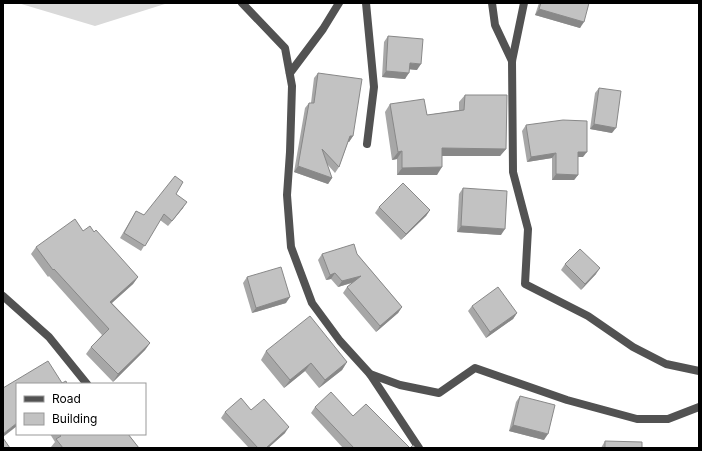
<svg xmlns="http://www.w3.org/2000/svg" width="702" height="451" font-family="Inter,sans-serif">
	<rect width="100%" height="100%" fill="#fff"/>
	<polygon fill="#d9d9d9" points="18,3 168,3 95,26"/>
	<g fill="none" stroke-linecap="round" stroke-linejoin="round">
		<g stroke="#525252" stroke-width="8">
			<polyline points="242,3 285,48 292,86 290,152 287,195 291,247 312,303 340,341 370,374 400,385 439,393 475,368 567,400 637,419 668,419 699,407"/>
			<polyline points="366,3 374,87 367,144"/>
			<polyline points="492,3 495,25 512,61"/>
			<polyline points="524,3 512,61 513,172 528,229 525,284 588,316 633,347 666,364 699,371"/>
			<polyline points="290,73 323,29 339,3"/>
			<polyline points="3,296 49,337 87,384"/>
			<polyline points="370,374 419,448"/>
		</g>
	</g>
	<g fill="#a7a7a7">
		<polygon points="539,3 589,3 580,28 535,15"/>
		<polygon points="388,36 417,70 409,69 405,79 382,77 384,42"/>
		<polygon points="318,73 353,136 349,142 348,142 339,167 335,173 327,164 332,178 328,184 294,172 305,108 309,103 311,103 314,78"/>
		<polygon points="599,88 612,133 590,129 595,93"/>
		<polygon points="465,95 506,149 500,156 442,156 437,175 397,175 397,159 392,160 385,112 390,104 427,115 459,110 459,102"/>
		<polygon points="526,125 583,157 578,157 578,175 574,180 552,180 552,158 527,162 522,131"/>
		<polygon points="463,188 501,235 457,232 459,194"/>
		<polygon points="176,194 183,208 168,226 160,220 141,251 120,238 136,211 144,215"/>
		<polygon points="379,207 430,210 426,216 401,240 375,213"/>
		<polygon points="83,231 94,232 138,277 133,284 112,303 150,343 145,350 113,382 86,354 91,347 102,335 49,276 48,277 31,254 36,247"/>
		<polygon points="322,254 357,254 402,307 398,313 376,332 343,293 347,287 352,283 338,287 331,279 326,280 318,260"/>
		<polygon points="565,264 596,274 581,290 561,270"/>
		<polygon points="247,277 286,303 252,313 243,283"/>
		<polygon points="472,306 517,313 513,319 486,338 468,311"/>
		<polygon points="266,351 347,362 342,370 319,388 305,371 284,388 261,360"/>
		<polygon points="520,396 544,440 509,431 516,402"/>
		<polygon points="315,407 353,416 410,448 343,448 311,413"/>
		<polygon points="251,410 285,433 268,448 249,448 221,418 225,412"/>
		<polygon points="50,434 128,434 139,448 52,448 51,447 55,442"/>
		<polygon points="605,441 642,448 601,448"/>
	</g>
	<g fill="#888">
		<polygon points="539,9 584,22 580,28 535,15"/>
		<polygon points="410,63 421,64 417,70 406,69"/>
		<polygon points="386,71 409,73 405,79 382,77"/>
		<polygon points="594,124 616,128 612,133 590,129"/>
		<polygon points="350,136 353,136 349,142 346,142"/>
		<polygon points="442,148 506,149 500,156 437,156"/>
		<polygon points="402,151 397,159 392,160 398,152"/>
		<polygon points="578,152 587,152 583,157 574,157"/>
		<polygon points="556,153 552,158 527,162 531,157"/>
		<polygon points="298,166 332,178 328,184 294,172"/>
		<polygon points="442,167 437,175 397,175 402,168"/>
		<polygon points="556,174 578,175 574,180 552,180"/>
		<polygon points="187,202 183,208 168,226 172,221"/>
		<polygon points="430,210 426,216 401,240 406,234"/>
		<polygon points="461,226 505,229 501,235 457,232"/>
		<polygon points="600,268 596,274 581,290 585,284"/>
		<polygon points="335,273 331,279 326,280 330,275"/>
		<polygon points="361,276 357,281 338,287 342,281"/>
		<polygon points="138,277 133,284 105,309 110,302"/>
		<polygon points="290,297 286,303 252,313 256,308"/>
		<polygon points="402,307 398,313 376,332 380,326"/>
		<polygon points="517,313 513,319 486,338 490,332"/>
		<polygon points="150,343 145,350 113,382 118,374"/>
		<polygon points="347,362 342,370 319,388 325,380"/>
		<polygon points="311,363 305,371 284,388 290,380"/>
		<polygon points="17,423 17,426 3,437 3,434"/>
		<polygon points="513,425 548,434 544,440 509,431"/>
		<polygon points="289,427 285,433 268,448 266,448"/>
	</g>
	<g fill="#c2c2c2" stroke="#888">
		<polygon points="541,3 589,3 584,22 539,9"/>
		<polygon points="388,36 423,39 421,64 410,63 409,73 386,71"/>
		<polygon points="318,73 362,79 353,136 350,136 339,167 322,149 332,178 298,166 309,103 314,103"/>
		<polygon points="599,88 621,91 616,128 594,124"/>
		<polygon points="465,95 507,95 506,149 442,148 442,167 402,168 402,151 398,152 390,104 424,99 427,115 464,110"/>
		<polygon points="563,120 587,121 587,152 578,152 578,175 556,174 556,153 531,157 526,125"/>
		<polygon points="175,176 183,182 176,194 187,202 172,221 164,214 145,246 124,233 136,211 144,215"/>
		<polygon points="403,183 430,210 406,234 379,207"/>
		<polygon points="463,188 507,191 505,229 461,226"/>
		<polygon points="75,219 83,231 90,226 94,232 96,230 138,277 110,302 150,343 118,374 91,347 109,329 54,269 53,270 36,247"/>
		<polygon points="354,244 357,254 402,307 380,326 347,287 361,276 342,281 335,273 330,275 322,254"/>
		<polygon points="580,249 600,268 585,284 565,264"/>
		<polygon points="281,267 290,297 256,308 247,277"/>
		<polygon points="498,287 517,313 490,332 472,306"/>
		<polygon points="310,316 347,362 325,380 311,363 290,380 266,351"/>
		<polygon points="48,361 62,383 66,381 67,384 17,384 17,423 3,434 3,388"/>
		<polygon points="331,392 353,416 366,404 410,448 354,448 315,407"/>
		<polygon points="520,396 555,405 548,434 513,425"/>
		<polygon points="241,398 251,410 264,399 289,427 266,448 258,448 225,412"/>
		<polygon points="59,434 128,434 139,448 63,448 56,439 61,436"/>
		<polygon points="3,438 10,448 3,448"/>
		<polygon points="605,441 642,442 642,448 605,448"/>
		<polygon points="413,445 416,448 410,448"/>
	</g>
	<rect width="702" height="451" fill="none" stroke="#000000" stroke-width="8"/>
	<rect x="16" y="383" width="130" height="52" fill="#ffffff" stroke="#999999"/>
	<rect x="24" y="396" width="20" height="6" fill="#525252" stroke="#999999"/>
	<text x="52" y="403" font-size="12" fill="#000000">Road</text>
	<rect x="24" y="413" width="20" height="12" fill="#c2c2c2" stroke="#999999"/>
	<text x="52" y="423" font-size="12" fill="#000000">Building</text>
</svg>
